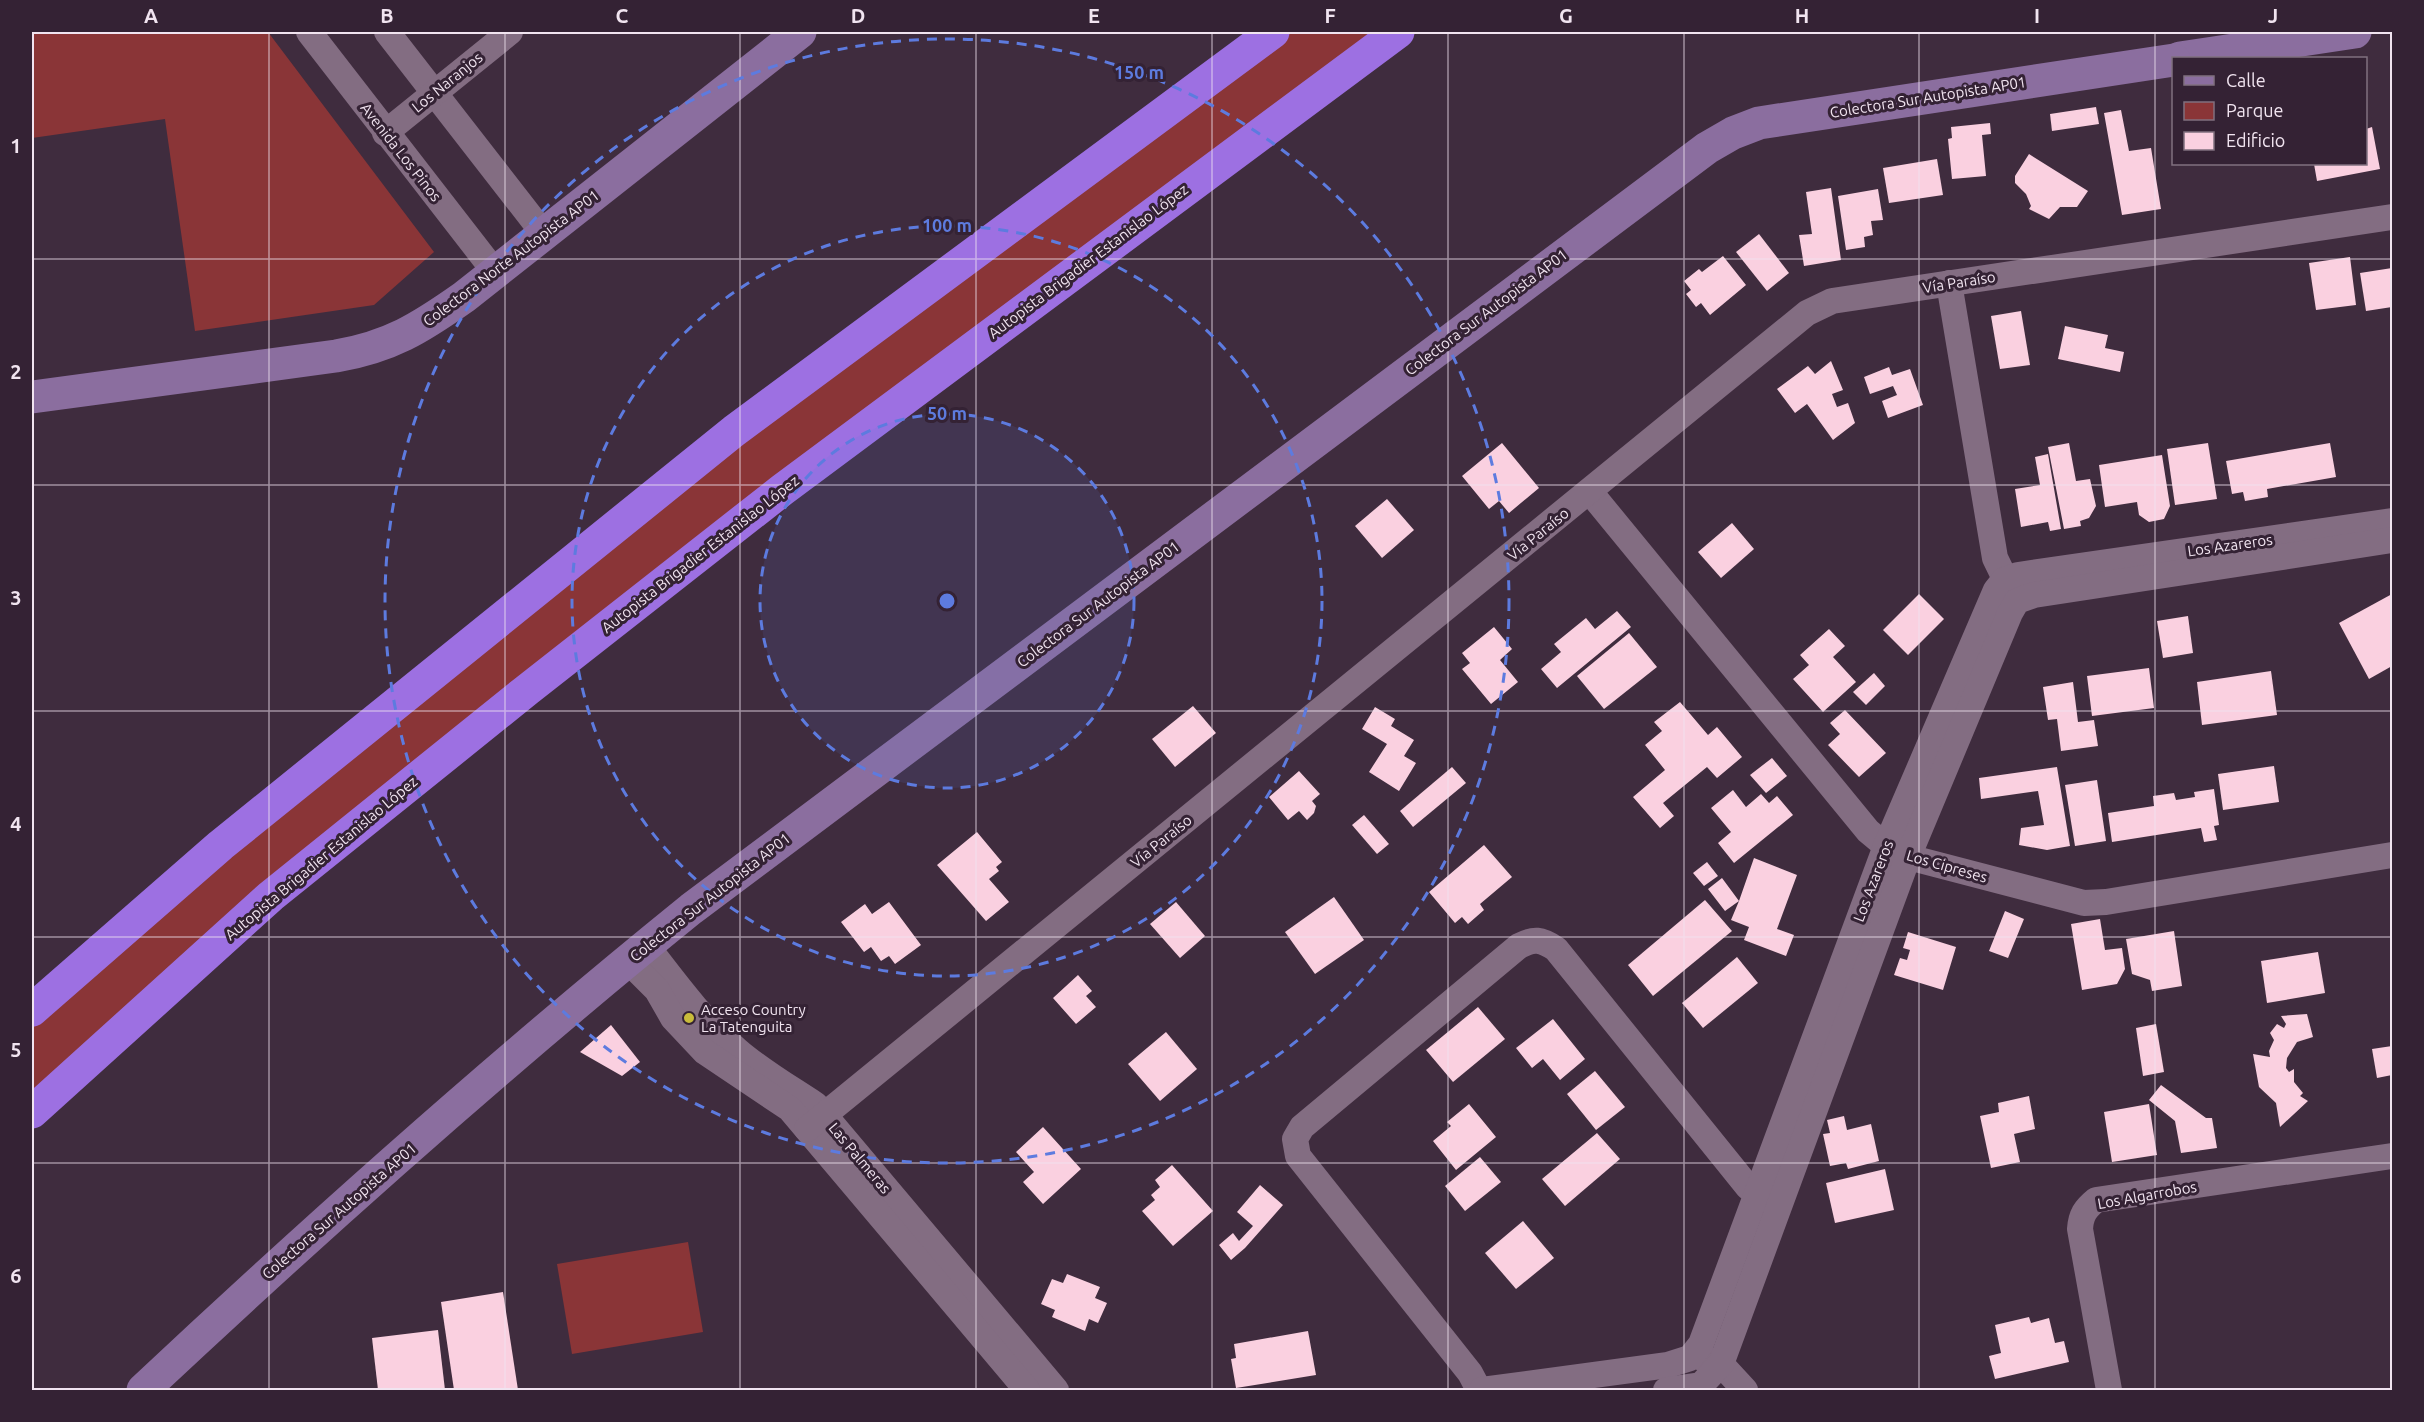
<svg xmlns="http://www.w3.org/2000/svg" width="2424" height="1422" font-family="Ubuntu,sans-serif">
	<rect width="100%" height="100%" fill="#3f2c3e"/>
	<g fill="#8a3537">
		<polygon points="32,32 268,32 434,252 374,305 195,331 165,119 32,138"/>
		<polygon points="1273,32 1398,32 782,490 32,1112 32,1010 221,845"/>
		<polygon points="688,1242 703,1332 572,1354 557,1264"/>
	</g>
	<g fill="#fad0e0">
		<polygon points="2096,107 2099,124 2052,131 2050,114"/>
		<polygon points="2121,110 2129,151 2151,148 2161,209 2122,215 2104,113"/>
		<polygon points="1990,123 1991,134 1982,135 1986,176 1952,179 1948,139 1952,138 1951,127"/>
		<polygon points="2372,127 2380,169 2317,181 2314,164 2366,164 2366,129"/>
		<polygon points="2029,154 2088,191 2077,207 2060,207 2049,219 2029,209 2031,206 2026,194 2015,183 2015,176"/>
		<polygon points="1937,159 1943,195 1889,203 1883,168"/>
		<polygon points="1831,188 1841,260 1804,266 1799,235 1812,234 1806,192"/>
		<polygon points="1878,189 1883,220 1871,221 1873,235 1864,237 1865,247 1846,250 1838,196"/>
		<polygon points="1759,234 1789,273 1767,291 1736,252"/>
		<polygon points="1723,256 1746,285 1710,315 1701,303 1696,307 1686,294 1691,290 1684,281 1699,269 1702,272"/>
		<polygon points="2350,257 2356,305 2316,310 2309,263"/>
		<polygon points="2392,268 2392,307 2366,311 2360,273"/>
		<polygon points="2021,311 2030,365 2000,369 1991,316"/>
		<polygon points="2065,326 2108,335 2105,348 2124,352 2120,372 2058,359"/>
		<polygon points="1831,361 1843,390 1832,394 1837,407 1848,403 1855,423 1833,440 1807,404 1795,413 1777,389 1808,366 1815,374"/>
		<polygon points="1889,367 1892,375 1910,369 1923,405 1888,418 1882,401 1897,395 1893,386 1870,394 1864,377"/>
		<polygon points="1502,443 1539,488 1509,513 1499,501 1489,509 1462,476"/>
		<polygon points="2069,443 2076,481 2090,479 2096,506 2089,518 2080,521 2081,526 2064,529 2048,447"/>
		<polygon points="2208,443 2217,499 2175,505 2167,449"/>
		<polygon points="2330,443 2336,477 2267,489 2268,497 2245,501 2243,492 2232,494 2226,461"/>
		<polygon points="2048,454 2061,529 2050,531 2048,522 2021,527 2015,489 2040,485 2035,457"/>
		<polygon points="2162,455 2170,506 2164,519 2149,522 2139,515 2137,502 2105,507 2099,465"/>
		<polygon points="1387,499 1414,530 1382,558 1355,526"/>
		<polygon points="1732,523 1754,549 1721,578 1698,552"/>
		<polygon points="1919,594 1944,619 1908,655 1883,630"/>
		<polygon points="2392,594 2392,666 2369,679 2339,623"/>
		<polygon points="1617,611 1631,627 1557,688 1541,669 1561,652 1554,644 1586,618 1595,629"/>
		<polygon points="2188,616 2193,653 2163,658 2157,621"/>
		<polygon points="1494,627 1512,649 1500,660 1518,682 1491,704 1462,669 1470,663 1462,653"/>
		<polygon points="1829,629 1845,646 1833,657 1856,682 1823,712 1793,679 1809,665 1800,655"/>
		<polygon points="1629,633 1657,667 1604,709 1577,676"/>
		<polygon points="2149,668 2154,708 2092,716 2087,676"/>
		<polygon points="2271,671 2277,715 2202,725 2197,682"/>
		<polygon points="1874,673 1885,686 1866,705 1853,692"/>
		<polygon points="2073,682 2078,722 2094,720 2098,746 2061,751 2057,719 2048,720 2043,687"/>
		<polygon points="1680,702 1708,735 1717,727 1742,757 1717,778 1707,767 1663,803 1674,816 1660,828 1633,797 1665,770 1645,745 1662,731 1654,722"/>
		<polygon points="1193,706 1216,733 1175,767 1152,739"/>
		<polygon points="1375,707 1395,719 1391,726 1414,740 1404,756 1416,763 1399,791 1369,772 1387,744 1362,729"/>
		<polygon points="1845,710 1886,753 1859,777 1828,745 1840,734 1830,723"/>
		<polygon points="1772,758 1787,776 1766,793 1750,775"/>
		<polygon points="2274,766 2279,802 2223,810 2218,774"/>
		<polygon points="1452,767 1466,783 1413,827 1400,811"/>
		<polygon points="2057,767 2070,846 2047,850 2019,845 2021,828 2044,825 2038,791 1981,799 1979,778"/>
		<polygon points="1299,771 1320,794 1312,801 1316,806 1314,813 1307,820 1299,811 1288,820 1269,797"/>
		<polygon points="2097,780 2106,841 2075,846 2065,785"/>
		<polygon points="2214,789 2219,825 2214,826 2217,840 2204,842 2201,828 2112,842 2108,813 2154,806 2153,796 2174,793 2176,800 2195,797 2194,792"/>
		<polygon points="1733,790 1746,807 1761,794 1769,803 1777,796 1793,815 1734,863 1718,843 1731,832 1711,808"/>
		<polygon points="1364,815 1389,844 1377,854 1352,825"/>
		<polygon points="977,832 1002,862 996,867 999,871 989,879 1009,902 986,921 937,865"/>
		<polygon points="1484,845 1512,877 1480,904 1484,910 1468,924 1462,917 1455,923 1429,892"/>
		<polygon points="1754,858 1797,875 1777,929 1794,935 1786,956 1744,940 1749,927 1731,920 1739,901 1725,911 1708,889 1722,878 1739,901"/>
		<polygon points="1707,862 1718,876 1704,886 1693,873"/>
		<polygon points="1334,897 1364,940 1315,974 1285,932"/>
		<polygon points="1705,900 1732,931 1653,996 1628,965"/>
		<polygon points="889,902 921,945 895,964 889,956 881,961 871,947 864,952 841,922 865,904 872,914"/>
		<polygon points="1176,902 1205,936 1180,958 1150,924"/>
		<polygon points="2005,911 2024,919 2008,958 1989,951"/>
		<polygon points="2100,919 2105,950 2122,948 2125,969 2117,984 2082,990 2071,924"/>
		<polygon points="2174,931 2182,986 2152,991 2150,980 2132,974 2126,939"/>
		<polygon points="1908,932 1956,947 1943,990 1894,975 1900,958 1907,960 1910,950 1903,948"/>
		<polygon points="2318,952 2325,993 2267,1003 2261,961"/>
		<polygon points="1737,957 1758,983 1703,1028 1682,1003"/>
		<polygon points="1078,975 1092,991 1086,996 1096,1007 1076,1024 1053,998"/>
		<polygon points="1478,1007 1505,1039 1453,1082 1426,1050"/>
		<polygon points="2307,1014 2313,1037 2297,1042 2287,1058 2286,1068 2289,1072 2294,1069 2294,1082 2303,1093 2300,1096 2308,1101 2280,1127 2276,1103 2259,1087 2253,1054 2270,1057 2269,1051 2274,1040 2270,1033 2277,1024 2284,1028 2286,1024 2281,1016"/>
		<polygon points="1553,1019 1585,1059 1560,1080 1543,1059 1532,1068 1516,1048"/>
		<polygon points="2156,1024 2164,1072 2143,1076 2136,1028"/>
		<polygon points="611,1025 640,1062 622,1076 580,1052"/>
		<polygon points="1166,1032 1197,1069 1160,1101 1128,1064"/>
		<polygon points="2392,1046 2392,1075 2377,1078 2372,1049"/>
		<polygon points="1595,1071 1625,1107 1596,1130 1567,1094"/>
		<polygon points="2161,1085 2206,1118 2212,1118 2217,1148 2181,1153 2175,1121 2149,1100"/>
		<polygon points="2029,1096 2035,1129 2014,1134 2020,1162 1991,1168 1980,1116 1999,1112 1998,1103"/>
		<polygon points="1469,1104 1496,1137 1456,1170 1433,1141 1451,1126 1447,1122"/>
		<polygon points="2149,1104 2157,1155 2112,1162 2104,1112"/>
		<polygon points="1844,1116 1847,1130 1871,1124 1879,1161 1848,1169 1846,1163 1830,1166 1823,1134 1830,1133 1827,1120"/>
		<polygon points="1043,1127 1081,1169 1043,1204 1023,1182 1034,1172 1016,1152"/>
		<polygon points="1597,1133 1620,1159 1565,1206 1542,1179"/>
		<polygon points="1480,1157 1501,1182 1465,1211 1445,1186"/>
		<polygon points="1172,1165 1213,1211 1173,1246 1142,1211 1155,1200 1151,1195 1160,1187 1155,1180"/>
		<polygon points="1885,1169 1894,1210 1835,1223 1826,1183"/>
		<polygon points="1260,1185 1283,1205 1245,1248 1231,1260 1219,1245 1233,1233 1239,1241 1253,1226 1237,1212"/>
		<polygon points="1523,1221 1554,1258 1516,1289 1485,1253"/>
		<polygon points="1067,1274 1100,1287 1095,1298 1107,1303 1098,1323 1089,1319 1085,1331 1052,1317 1055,1310 1041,1304 1052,1279 1063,1283"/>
		<polygon points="503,1292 518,1390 454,1390 441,1302"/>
		<polygon points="2029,1317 2031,1323 2049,1318 2055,1343 2064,1341 2069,1362 1995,1379 1989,1356 2001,1353 1995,1325"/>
		<polygon points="438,1330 445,1390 378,1390 372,1338"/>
		<polygon points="1308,1331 1316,1375 1236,1388 1231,1359 1236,1358 1234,1344"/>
	</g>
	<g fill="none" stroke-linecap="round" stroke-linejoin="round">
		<g stroke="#836d82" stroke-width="26">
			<polyline points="309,32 495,272"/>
			<polyline points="387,32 544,234"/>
			<polyline points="385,133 510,32"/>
			<polyline points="1949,283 1995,558 2012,593"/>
			<polyline points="1590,492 1868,831 1886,846 1908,857 2084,903 2106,902 2392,855"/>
			<path d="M646,945C674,981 702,1020 737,1050C761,1071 789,1087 816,1105L1056,1390"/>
			<polyline points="627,960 657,990 673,1018 705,1052 790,1109 1027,1390"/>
			<polyline points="807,1129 1807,313 1832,301 2392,217"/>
			<polyline points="1706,1361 1721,1364 1745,1390"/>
			<path d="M1479,1390L1470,1373L1298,1156L1295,1139L1302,1127L1519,946C1534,938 1541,939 1556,949L1748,1187L1758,1194L1772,1199"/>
			<polyline points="1482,1390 1668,1365 1690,1358 1701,1344 1886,846 1996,590 2004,580 2018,575 2392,521"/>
			<polyline points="1666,1390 1701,1385 1721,1364 1908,857 2010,613 2017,601 2034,595 2392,540"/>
			<path d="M2109,1390L2080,1229C2081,1215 2085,1209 2096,1200L2392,1156"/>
		</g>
		<g stroke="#8b6e9f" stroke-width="33">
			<polyline points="2180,58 2355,32"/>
			<path d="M32,397L336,356C390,347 420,328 464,297L800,32"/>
			<path d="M143,1390C320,1224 502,1062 691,909L1707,148L1733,133L1759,123L2174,60"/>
		</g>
		<g stroke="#9d70e2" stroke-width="33">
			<polyline points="32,1010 221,845 734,431 1273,32"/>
			<polyline points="32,1112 271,896 527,690 782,490 1398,32"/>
		</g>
	</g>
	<path fill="none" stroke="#f1e4f0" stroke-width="1.5" stroke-opacity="0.55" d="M269,32V1390M505,32V1390M740,32V1390M976,32V1390M1212,32V1390M1448,32V1390M1684,32V1390M1919,32V1390M2155,32V1390M32,259H2392M32,485H2392M32,711H2392M32,937H2392M32,1163H2392"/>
	<circle cx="947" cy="601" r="187" fill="#5d7bdf" fill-opacity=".12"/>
	<g fill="none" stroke="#5d7bdf" stroke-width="3" stroke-dasharray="10 8">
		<circle cx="947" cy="601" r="187"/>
		<circle cx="947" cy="601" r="375"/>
		<circle cx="947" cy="601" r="562"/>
	</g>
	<circle fill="#c8bb3b" stroke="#342234" stroke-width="2" cx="689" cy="1018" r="6"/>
	<g text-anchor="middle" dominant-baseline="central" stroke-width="6" stroke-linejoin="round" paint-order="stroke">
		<g font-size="15" fill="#f1e4f0" stroke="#342234">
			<text transform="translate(447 82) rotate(-39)">Los Naranjos</text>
			<text transform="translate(1928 97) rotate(-9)">Colectora Sur Autopista AP01</text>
			<text transform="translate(401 152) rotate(52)">Avenida Los Pinos</text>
			<text transform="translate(511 258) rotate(-37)">Colectora Norte Autopista AP01</text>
			<text transform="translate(1088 261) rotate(-37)">Autopista Brigadier Estanislao López</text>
			<text transform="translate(1959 282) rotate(-9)">Vía Paraíso</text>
			<text transform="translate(1486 312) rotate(-37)">Colectora Sur Autopista AP01</text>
			<text transform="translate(1538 534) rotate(-39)">Vía Paraíso</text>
			<text transform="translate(2230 545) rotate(-8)">Los Azareros</text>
			<text transform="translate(700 554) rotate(-38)">Autopista Brigadier Estanislao López</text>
			<text transform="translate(1098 604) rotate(-37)">Colectora Sur Autopista AP01</text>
			<text transform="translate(1161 841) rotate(-39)">Vía Paraíso</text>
			<text transform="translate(321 858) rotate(-40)">Autopista Brigadier Estanislao López</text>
			<text transform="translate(1947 866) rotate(16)">Los Cipreses</text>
			<text transform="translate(1873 881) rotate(-69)">Los Azareros</text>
			<text transform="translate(710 897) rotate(-38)">Colectora Sur Autopista AP01</text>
			<text transform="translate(860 1158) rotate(50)">Las Palmeras</text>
			<text transform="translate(2147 1195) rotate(-10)">Los Algarrobos</text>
			<text transform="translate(339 1211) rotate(-41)">Colectora Sur Autopista AP01</text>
		</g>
		<g font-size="15" fill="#f1e4f0" stroke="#342234" text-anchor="start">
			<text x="701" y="1009">Acceso Country<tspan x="701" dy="17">La Tatenguita</tspan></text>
		</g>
	</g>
	<circle cx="947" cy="601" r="9" fill="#5d7bdf" stroke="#342234" stroke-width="3"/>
	<g font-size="18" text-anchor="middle" font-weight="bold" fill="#5d7bdf" stroke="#342234" stroke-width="6" stroke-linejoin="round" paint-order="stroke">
		<text x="1139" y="79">150 m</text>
		<text x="947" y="232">100 m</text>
		<text x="947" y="420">50 m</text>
	</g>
	<rect width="2424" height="1422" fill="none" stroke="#342234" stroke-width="66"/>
	<rect x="2172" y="57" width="195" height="108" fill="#342234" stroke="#80707f" stroke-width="1.5"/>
	<rect x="2184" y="76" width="30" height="9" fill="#8b6e9f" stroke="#80707f" stroke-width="1.5"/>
	<text x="2226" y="87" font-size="18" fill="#f1e4f0">Calle</text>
	<rect x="2184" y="102" width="30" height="18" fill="#8a3537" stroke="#80707f" stroke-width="1.5"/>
	<text x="2226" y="117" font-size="18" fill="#f1e4f0">Parque</text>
	<rect x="2184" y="132" width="30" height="18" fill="#fad0e0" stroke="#80707f" stroke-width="1.5"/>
	<text x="2226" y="147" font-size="18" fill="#f1e4f0">Edificio</text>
	<rect x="33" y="33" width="2358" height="1356" fill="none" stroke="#f1e4f0" stroke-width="2"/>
	<g font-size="20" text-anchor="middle" font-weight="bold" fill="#f1e4f0">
		<text x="151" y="23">A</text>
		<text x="387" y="23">B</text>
		<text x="622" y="23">C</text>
		<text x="858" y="23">D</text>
		<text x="1094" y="23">E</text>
		<text x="1330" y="23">F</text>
		<text x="1566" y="23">G</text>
		<text x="1802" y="23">H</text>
		<text x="2037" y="23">I</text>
		<text x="2273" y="23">J</text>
		<text x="16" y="153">1</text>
		<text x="16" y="379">2</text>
		<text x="16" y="605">3</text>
		<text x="16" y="831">4</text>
		<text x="16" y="1057">5</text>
		<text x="16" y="1283">6</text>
	</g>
</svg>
